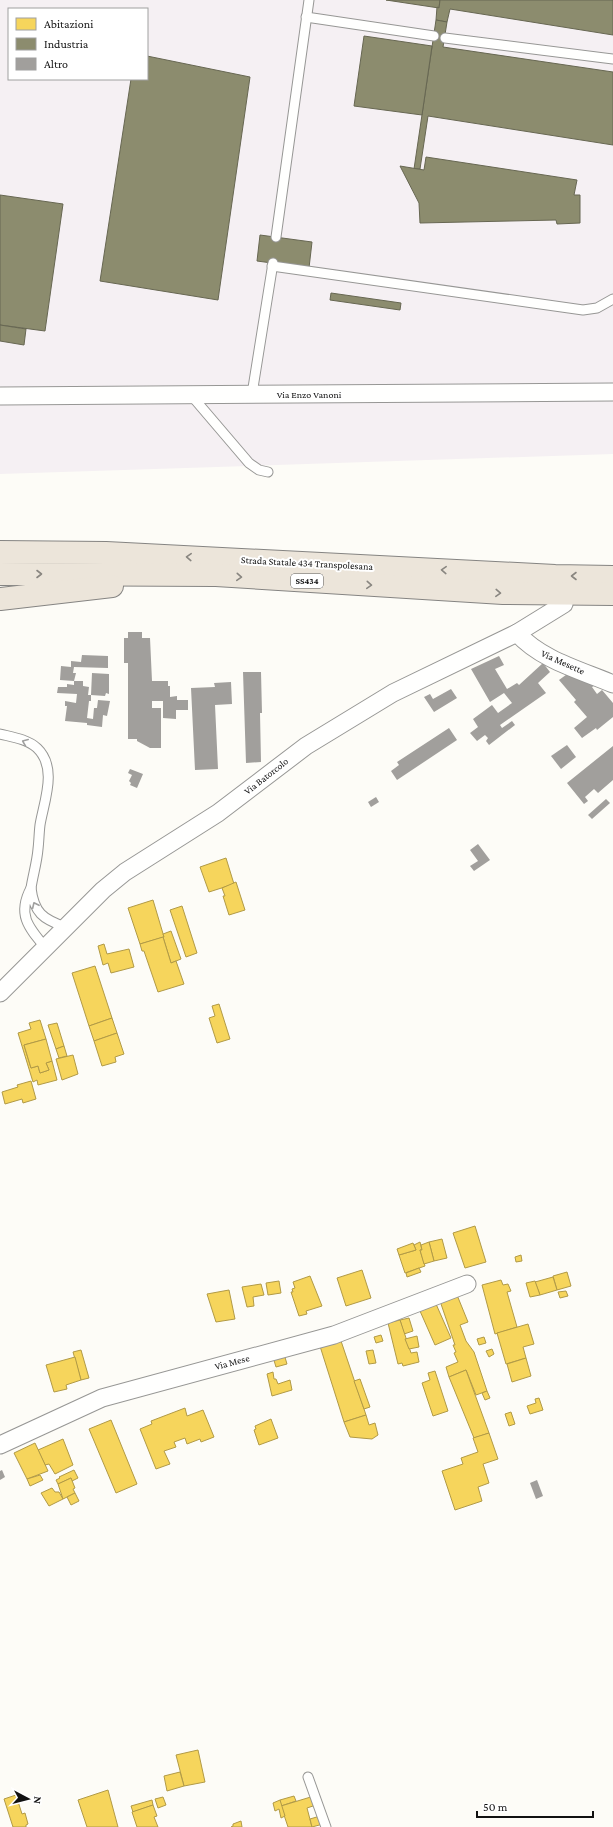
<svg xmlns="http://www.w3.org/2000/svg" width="613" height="1827" font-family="'Crimson Pro',serif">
	<rect width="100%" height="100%" fill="#fdfcf7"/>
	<path fill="#f5f0f3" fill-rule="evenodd" d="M0,0H613V454L0,474ZM9,9H147V79H9Z"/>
	<g fill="#f6d55c" stroke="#b19a46">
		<polygon points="226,858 234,884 209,892 200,867"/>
		<polygon points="236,882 245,910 229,915 223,896 225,896 222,888"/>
		<polygon points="153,900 164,937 140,944 128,908"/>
		<polygon points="182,906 197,953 186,957 170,910"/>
		<polygon points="171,931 181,959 171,963 163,937 164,937 163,934"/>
		<polygon points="163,937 171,963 176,961 184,984 158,992 144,951 142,951 140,944"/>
		<polygon points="104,944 107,954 129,949 134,967 111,973 108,963 103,965 98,946"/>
		<polygon points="95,966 112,1018 89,1026 72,973"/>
		<polygon points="219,1004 230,1039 217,1043 209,1018 215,1016 212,1006"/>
		<polygon points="112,1018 117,1033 94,1041 89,1026"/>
		<polygon points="40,1020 46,1039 24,1045 31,1068 38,1066 40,1073 49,1070 46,1063 52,1061 57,1080 38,1085 37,1080 33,1082 18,1033 31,1029 29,1023"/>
		<polygon points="57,1023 64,1046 56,1049 48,1025"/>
		<polygon points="117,1033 124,1054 115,1057 116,1062 102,1066 94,1041"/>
		<polygon points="46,1039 52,1061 46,1063 49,1070 40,1073 38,1066 31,1068 24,1045"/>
		<polygon points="64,1046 67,1056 59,1058 56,1049"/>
		<polygon points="73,1055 78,1074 62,1080 56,1059"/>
		<polygon points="31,1081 36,1099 23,1103 22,1099 5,1104 2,1092 18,1087 17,1085"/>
		<polygon points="475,1226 486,1262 465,1268 453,1233"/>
		<polygon points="442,1239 447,1258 434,1261 429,1242"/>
		<polygon points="420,1242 422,1250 420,1250 425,1266 405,1273 399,1255 416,1250 414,1245"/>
		<polygon points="429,1242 434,1261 424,1264 420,1250 422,1250 421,1245"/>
		<polygon points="413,1243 416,1250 399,1255 397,1249"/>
		<polygon points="521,1255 522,1261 516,1262 515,1257"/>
		<polygon points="419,1268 421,1272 407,1277 406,1273"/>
		<polygon points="362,1270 371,1298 346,1306 337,1278"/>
		<polygon points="567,1272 571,1286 557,1290 553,1276"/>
		<polygon points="310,1276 322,1306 306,1311 307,1314 299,1316 291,1292 293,1292 292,1289 295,1288 293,1282"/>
		<polygon points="553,1277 557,1290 540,1295 535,1282"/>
		<polygon points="501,1280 503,1285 508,1284 511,1291 507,1292 517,1327 495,1334 482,1285"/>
		<polygon points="279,1281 281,1293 268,1295 266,1283"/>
		<polygon points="535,1281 540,1295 530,1297 526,1283"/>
		<polygon points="261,1284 264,1295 253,1297 254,1306 247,1307 242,1287"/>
		<polygon points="229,1290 235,1319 216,1322 207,1294"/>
		<polygon points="566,1291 568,1296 560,1298 558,1292"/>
		<polygon points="457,1295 468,1322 460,1325 466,1341 474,1352 487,1391 476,1395 466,1370 449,1377 446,1367 458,1362 454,1353 456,1352 453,1345 455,1345 440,1301"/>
		<polygon points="436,1304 451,1338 435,1345 420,1311"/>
		<polygon points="409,1318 413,1331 404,1334 400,1320"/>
		<polygon points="400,1320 411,1353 417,1352 419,1362 403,1366 402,1363 398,1364 388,1323"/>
		<polygon points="528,1324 534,1344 523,1347 526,1358 506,1364 497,1333"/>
		<polygon points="381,1335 383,1341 376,1343 374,1337"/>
		<polygon points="417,1336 419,1347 409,1349 405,1339"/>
		<polygon points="484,1337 486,1343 479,1345 477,1339"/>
		<polygon points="340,1338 366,1415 344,1422 319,1343"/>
		<polygon points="492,1349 494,1354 489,1357 486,1351"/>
		<polygon points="81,1350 89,1378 81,1380 73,1352"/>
		<polygon points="373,1350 376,1363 369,1364 366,1351"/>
		<polygon points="284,1354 287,1364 276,1367 273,1357"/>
		<polygon points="75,1357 81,1380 66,1385 67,1389 54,1392 46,1365"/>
		<polygon points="526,1358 531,1376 512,1382 507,1364"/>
		<polygon points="466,1370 489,1433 474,1438 449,1377"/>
		<polygon points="435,1371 448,1411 433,1416 422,1383 430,1380 428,1373"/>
		<polygon points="273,1372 274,1379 276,1379 278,1384 290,1380 292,1390 272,1396 267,1374"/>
		<polygon points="360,1379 370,1407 364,1409 354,1381"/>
		<polygon points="487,1391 490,1398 485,1400 482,1393"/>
		<polygon points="539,1398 543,1410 530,1414 527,1406 536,1403 535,1399"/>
		<polygon points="185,1408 187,1416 203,1410 214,1437 201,1442 200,1439 187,1444 185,1438 174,1442 176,1447 164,1451 170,1464 156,1469 140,1429 152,1424 151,1421"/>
		<polygon points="511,1412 515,1424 509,1426 505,1414"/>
		<polygon points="366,1415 369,1425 375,1423 378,1435 372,1439 350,1437 344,1422"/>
		<polygon points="271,1419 278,1438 259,1445 254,1430 256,1429 255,1426"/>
		<polygon points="111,1420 137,1484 116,1493 89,1429"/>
		<polygon points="489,1433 498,1459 483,1464 489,1483 478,1487 482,1501 455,1510 442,1471 463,1464 461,1458 478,1452 473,1438"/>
		<polygon points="63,1439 73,1465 55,1474 49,1464 45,1465 38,1450"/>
		<polygon points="35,1443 48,1471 27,1479 14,1453"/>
		<polygon points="74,1470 78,1478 72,1481 71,1478 58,1484 56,1480 60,1478 59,1477"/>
		<polygon points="40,1475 43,1480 30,1486 27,1479"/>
		<polygon points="71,1478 75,1488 73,1489 75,1493 63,1499 58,1484"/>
		<polygon points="52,1488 55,1492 59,1492 63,1499 49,1506 41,1493"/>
		<polygon points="75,1493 79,1501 71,1505 67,1497"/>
		<polygon points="198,1750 205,1782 184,1786 176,1755"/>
		<polygon points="180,1772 184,1786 167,1791 164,1776"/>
		<polygon points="108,1790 118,1827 87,1827 78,1800"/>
		<polygon points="16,1795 22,1814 25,1813 28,1824 26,1825 26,1827 13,1827 4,1799"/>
		<polygon points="294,1796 296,1801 281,1806 280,1800"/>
		<polygon points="314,1796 316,1805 307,1808 312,1827 288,1827 281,1806"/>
		<polygon points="163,1797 166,1805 158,1808 155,1799"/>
		<polygon points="152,1800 153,1805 133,1812 131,1806"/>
		<polygon points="280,1800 285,1816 281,1818 279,1809 275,1811 273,1803"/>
		<polygon points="153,1805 157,1816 154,1817 158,1827 137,1827 132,1812"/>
		<polygon points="320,1816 323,1824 312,1827 310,1819"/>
		<polygon points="241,1821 242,1827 231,1827 233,1826 233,1824"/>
	</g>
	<g fill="#8c8c6e" stroke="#676752">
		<polygon points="386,0 440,0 439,8"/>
		<polygon points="440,0 613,0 613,35 450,9 447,22 436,20 437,7 439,8"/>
		<polygon points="436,20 447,22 443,47 613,72 613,145 428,116 420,169 414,169"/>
		<polygon points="364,36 432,46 422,115 354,106"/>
		<polygon points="147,56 250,77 218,300 100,281 131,79 147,79"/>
		<polygon points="426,157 577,180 574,195 580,195 580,223 557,224 556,220 420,223 419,203 400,166 424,170"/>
		<polygon points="0,195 63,204 45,331 0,325"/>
		<polygon points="260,235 312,242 309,268 257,261"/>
		<polygon points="331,293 401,303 400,310 330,300"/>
		<polygon points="0,325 26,329 24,345 0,341"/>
	</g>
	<g fill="#a19f9c">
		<polygon points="128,632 142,632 142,638 150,638 152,681 168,681 168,686 170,686 170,697 177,696 177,700 188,700 188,710 176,710 176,719 163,718 163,701 152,701 152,708 161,708 161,748 150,748 137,741 137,739 128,739 128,663 124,663 124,638 128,638"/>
		<polygon points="82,655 108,656 108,668 74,667 73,673 76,673 74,681 60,680 61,666 71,667 71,661 81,662"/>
		<polygon points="499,656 504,665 495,669 507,689 517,683 519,685 543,663 550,672 538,683 546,693 500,725 502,728 512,721 515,725 489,745 486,741 488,738 485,735 477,741 470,733 478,727 473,719 492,705 498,713 512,703 504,693 490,702 471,669"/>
		<polygon points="243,672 261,672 262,713 260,713 261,762 246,763"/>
		<polygon points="570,672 597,684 592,687 597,694 602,690 613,703 613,717 597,730 596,728 582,738 574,728 587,717 574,702 576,700 559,680"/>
		<polygon points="92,673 109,674 109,694 106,693 105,696 91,695"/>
		<polygon points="74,681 83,681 83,686 89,687 88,695 91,695 91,701 89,701 87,718 93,719 94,708 97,708 98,700 110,701 107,716 103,715 102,727 87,725 87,723 65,721 67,706 65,706 65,701 76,703 77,694 57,693 58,687 67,687 67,684 74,685"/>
		<polygon points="231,682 232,704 215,705 218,769 195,770 191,688 215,687 214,683"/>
		<polygon points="451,689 457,698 434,712 424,697 430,694 433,699"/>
		<polygon points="449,728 457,740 397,780 391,771 399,765 397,762"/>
		<polygon points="567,745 576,757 561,769 551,756"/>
		<polygon points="613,746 613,780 598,793 594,789 585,797 588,801 584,804 567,783"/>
		<polygon points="130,769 143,774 137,788 130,785 131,783 129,781 132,775 128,773"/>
		<polygon points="376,797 379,802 371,807 368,802"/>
		<polygon points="606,799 610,803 592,819 588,815"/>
		<polygon points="478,844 490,860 474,871 470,866 478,861 470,850"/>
		<polygon points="2,1470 5,1477 0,1480 0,1471"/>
		<polygon points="537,1480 543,1496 536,1499 530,1483"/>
	</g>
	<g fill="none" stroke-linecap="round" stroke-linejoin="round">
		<g stroke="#979795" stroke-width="11">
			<g id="service">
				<polyline points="306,17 434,36"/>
				<polyline points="445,38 613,59"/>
				<polyline points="276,237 309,0"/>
				<polyline points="272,266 583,310 597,308 613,299"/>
				<polyline points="252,394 273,263"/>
				<polyline points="191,395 249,463 259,470 268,472"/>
				<path d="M0,734C12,737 27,739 37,748C58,768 44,801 40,825C39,833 39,841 38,849C37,862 33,875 31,888"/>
				<path d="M45,947C28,927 17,914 31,888C34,913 43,919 65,927"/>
				<polyline points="308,1777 326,1827"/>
			</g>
		</g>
		<g stroke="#979795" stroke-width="19">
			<g id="minor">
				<polyline points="0,396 613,392"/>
				<path d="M517,633C541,660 580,670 613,684"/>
				<polyline points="0,993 103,890 125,872 218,813 306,746 393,693 517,633 564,604"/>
				<polyline points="0,1445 102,1398 334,1335 467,1284"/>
			</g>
		</g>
		<g stroke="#858482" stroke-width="24">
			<g id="trunk">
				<polyline points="0,552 106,553 555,576 613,577"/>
				<polyline points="0,574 216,575 503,593 613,594"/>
				<polyline points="0,599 112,586"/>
			</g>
		</g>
		<use href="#service" stroke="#fffffe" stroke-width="9"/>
		<use href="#minor" stroke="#fffffe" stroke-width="17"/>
		<use href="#trunk" stroke="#ece5da" stroke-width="22"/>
	</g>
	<defs><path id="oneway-chevron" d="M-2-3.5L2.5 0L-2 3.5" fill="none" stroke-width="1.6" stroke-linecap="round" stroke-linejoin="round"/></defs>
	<g stroke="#898680">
		<use href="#oneway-chevron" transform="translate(189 557) rotate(-177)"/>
		<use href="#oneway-chevron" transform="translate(444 570) rotate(-177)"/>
		<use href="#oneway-chevron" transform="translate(39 574)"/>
		<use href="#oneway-chevron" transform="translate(574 576) rotate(-180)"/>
		<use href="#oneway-chevron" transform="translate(239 577) rotate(4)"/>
		<use href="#oneway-chevron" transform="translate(369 585) rotate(4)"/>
		<use href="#oneway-chevron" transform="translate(498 593) rotate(3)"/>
	</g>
	<g stroke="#a0a09f">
		<use href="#oneway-chevron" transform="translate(25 742) rotate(-157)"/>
		<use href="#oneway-chevron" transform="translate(35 905) rotate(-115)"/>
	</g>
	<g text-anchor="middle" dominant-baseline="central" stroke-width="4" stroke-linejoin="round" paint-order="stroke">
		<rect fill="#fff" stroke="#585858" stroke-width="1" x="291" y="574" width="32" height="14" rx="3"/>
		<g font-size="9" font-weight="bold" fill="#111">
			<text x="307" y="581">SS434</text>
		</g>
		<g font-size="10" fill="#111" stroke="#fff">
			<text x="309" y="394">Via Enzo Vanoni</text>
			<text transform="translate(307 563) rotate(3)">Strada Statale 434 Transpolesana</text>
			<text transform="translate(563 662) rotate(24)">Via Mesette</text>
			<text transform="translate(266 776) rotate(-38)">Via Batorcolo</text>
			<text transform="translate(232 1362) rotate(-15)">Via Mese</text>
		</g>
	</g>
	<rect x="8" y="8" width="140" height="72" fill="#ffffff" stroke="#a0a0a0"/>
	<rect x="16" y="18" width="20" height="12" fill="#f6d55c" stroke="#a0a0a0"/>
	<text x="44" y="28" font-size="12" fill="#111111">Abitazioni</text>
	<rect x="16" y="38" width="20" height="12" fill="#8c8c6e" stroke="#a0a0a0"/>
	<text x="44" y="48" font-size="12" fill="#111111">Industria</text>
	<rect x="16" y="58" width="20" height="12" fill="#a19f9c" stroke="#a0a0a0"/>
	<text x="44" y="68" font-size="12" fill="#111111">Altro</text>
	<g transform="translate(28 1799) rotate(97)" stroke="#ffffff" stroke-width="3" paint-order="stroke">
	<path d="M0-3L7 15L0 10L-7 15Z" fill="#111111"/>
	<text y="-6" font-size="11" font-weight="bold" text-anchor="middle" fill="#111111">N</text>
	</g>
	<path d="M477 1811v6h116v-6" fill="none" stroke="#111111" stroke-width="2"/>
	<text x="483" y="1811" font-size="12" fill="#111111" stroke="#ffffff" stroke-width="3" paint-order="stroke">50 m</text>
</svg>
